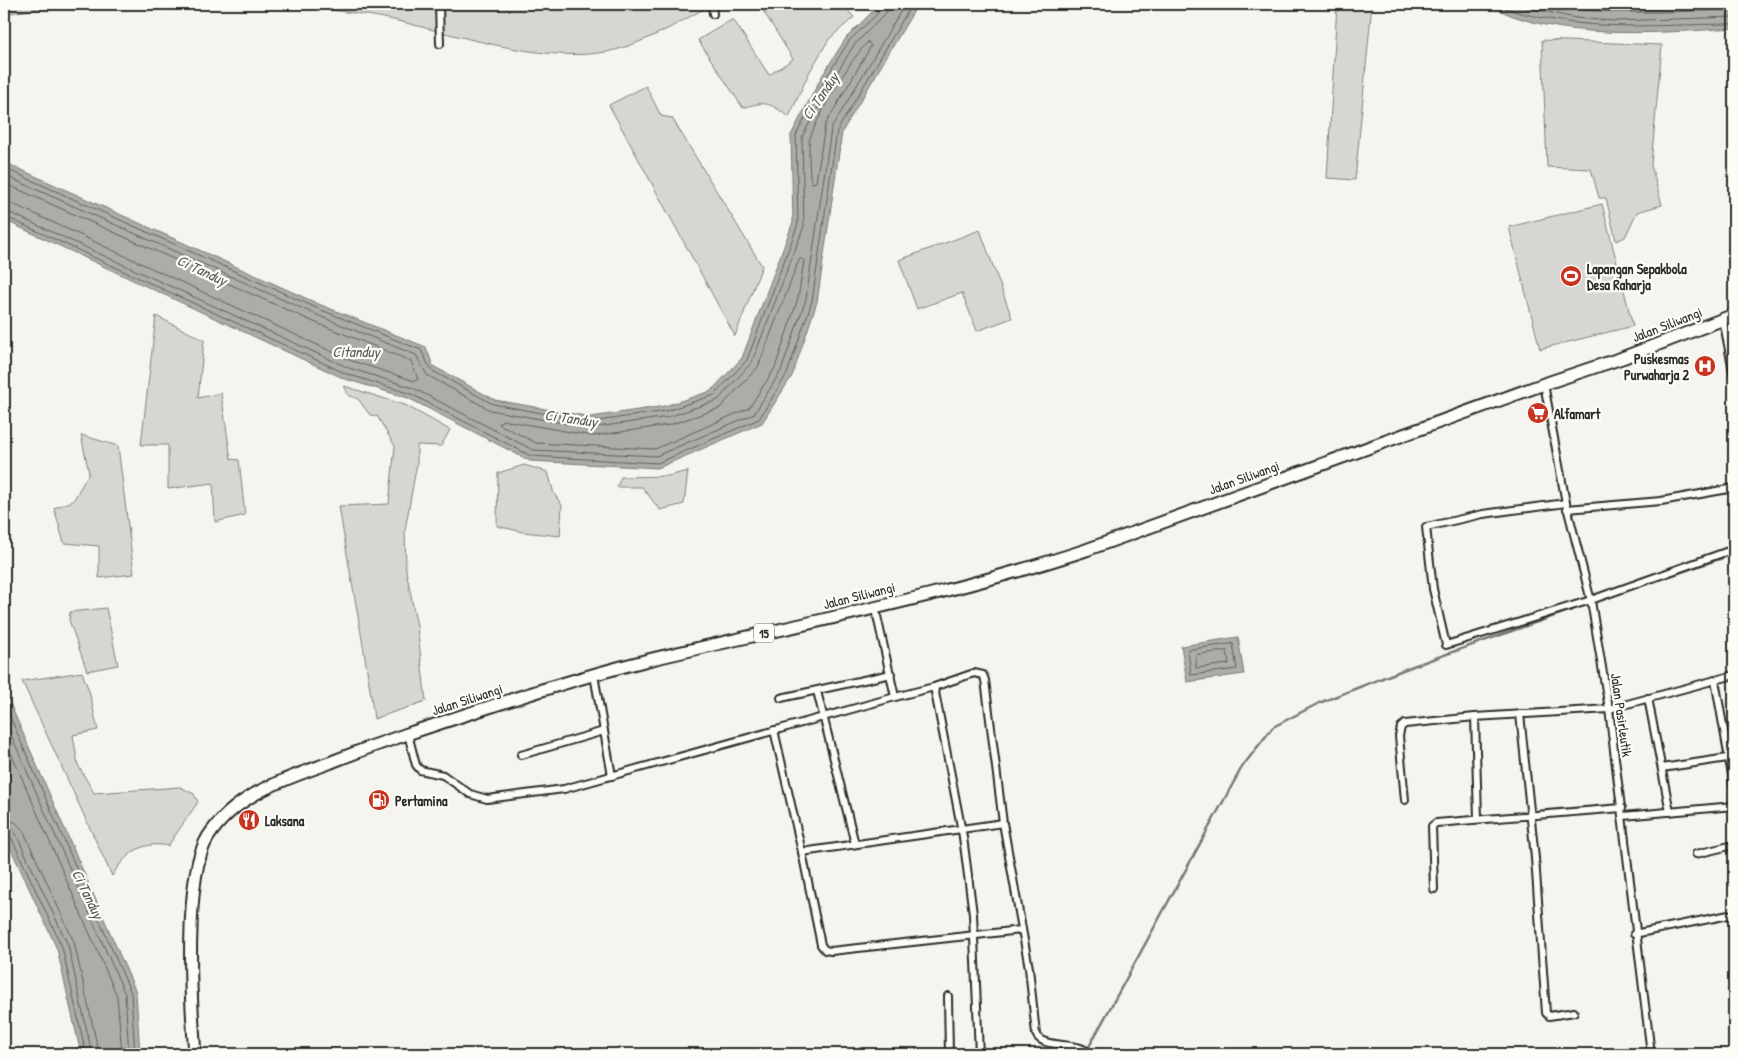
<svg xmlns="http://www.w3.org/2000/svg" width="1738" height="1058" font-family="'Patrick Hand',sans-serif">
	<rect width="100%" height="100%" fill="#f5f4ef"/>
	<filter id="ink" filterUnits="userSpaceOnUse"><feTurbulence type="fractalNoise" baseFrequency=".02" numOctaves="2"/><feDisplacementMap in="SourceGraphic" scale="10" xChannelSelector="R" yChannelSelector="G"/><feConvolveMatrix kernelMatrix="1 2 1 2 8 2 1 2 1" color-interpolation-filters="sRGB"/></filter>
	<g filter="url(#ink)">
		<g fill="#d7d6d2" stroke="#81807e">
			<polygon points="4,4 70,4 4,14"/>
			<path d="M282,4H712C683,21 652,39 619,49C557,67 464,37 402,22C363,12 321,10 282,4Z"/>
			<path d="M759,4H842L854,17L829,39L809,73L789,117C770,103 766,100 743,108L698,40L733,19L769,75L793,59Z"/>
			<polygon points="1337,4 1372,4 1355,180 1327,178"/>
			<polygon points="1542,40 1662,45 1651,165 1662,205 1637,212 1625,237 1616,241 1606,198 1599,198 1591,169 1547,167"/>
			<polygon points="646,86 661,116 672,118 762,266 735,336 609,105"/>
			<polygon points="1602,204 1633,326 1540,349 1509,227"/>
			<polygon points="980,230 1012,318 977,331 962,293 917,309 899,260"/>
			<polygon points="156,316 204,340 198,398 221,393 231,459 239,460 245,515 215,522 213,483 168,489 168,445 141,445"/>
			<path d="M344,386L405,405L450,430L441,446L417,445V463L405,530L406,570L417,626L426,701L374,719C365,647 350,577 339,506L389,504L395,446L377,416L370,415L358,399L348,395Z"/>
			<polygon points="81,435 118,446 134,574 99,578 99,546 64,543 54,508 73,501 89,473"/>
			<polygon points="524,465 548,472 554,494 562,505 560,536 523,532 497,526 498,473"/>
			<polygon points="688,471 684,504 660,510 642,487 617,487 621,477 668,476"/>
			<polygon points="106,608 118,665 87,671 69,620 70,612"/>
			<path d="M82,672L89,691L98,730L73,735L78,765L94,793L180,787L194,794L198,802L168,846C141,840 125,855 112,876L22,681Z"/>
		</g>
		<g fill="#adaca9" stroke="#797877">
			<polygon points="880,4 918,4 842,132 817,302 792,376 762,423 658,468 530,461 408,398 345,379 4,220 4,162 321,305 426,347 433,366 495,400 591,417 665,406 711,391 742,358 793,222 791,135 822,76 846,38"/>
			<path d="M1487,4H1734V28C1660,33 1553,42 1487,4Z"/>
			<polygon points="1238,637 1244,674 1187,682 1181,646"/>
			<polygon points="4,690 136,992 140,1054 81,1054 57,949 4,834"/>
		</g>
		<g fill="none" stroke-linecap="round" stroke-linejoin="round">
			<g stroke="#5f5f5d" stroke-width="1">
				<path d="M1497,4C1512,12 1528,15 1544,18C1608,31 1670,24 1734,24"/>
				<polyline points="1511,4 1575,18 1615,21 1734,17"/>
				<path d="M1543,4C1607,17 1670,11 1734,10"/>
				<path d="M868,42L871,46L825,125L816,182L812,183C809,178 808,145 810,138C817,117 852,56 868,42Z"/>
				<polyline points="4,168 319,309 421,350 431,370 493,404 591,422 666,411 714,395 747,360 798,224 796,135 826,78 849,41 882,9 883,4"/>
				<polyline points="4,175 317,315 416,355 427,375 490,410 590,428 668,417 718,400 752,362 804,226 802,137 832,81 854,45 886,13 890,4"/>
				<polyline points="4,183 314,322 411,361 418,379 415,381 352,361 13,204 4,202"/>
				<polyline points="4,210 349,368 413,388 533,450 656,456 754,414 781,371 806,299 831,129 905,4"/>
				<polyline points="4,216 347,374 411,394 531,456 658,463 759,419 787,374 812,301 837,131 912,4"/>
				<polygon points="802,259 804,261 798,298 775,368 749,408 655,449 536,443 499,424 502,420 593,436 669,425 720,408 758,367 799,260"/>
				<polygon points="1233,644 1237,669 1191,675 1188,650"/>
				<polygon points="1227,651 1229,664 1196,668 1196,655"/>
				<polyline points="4,703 131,993 135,1054"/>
				<polyline points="4,719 125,994 129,1054"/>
				<polyline points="4,737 117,996 122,1054"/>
				<polyline points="4,819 15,822 23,830 74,942 99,1054"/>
				<polyline points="4,827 11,828 16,834 68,945 92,1054"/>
				<polyline points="4,833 11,837 62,947 86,1054"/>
			</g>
			<g stroke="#797877" stroke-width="2.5">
				<polyline points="1631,589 1734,554"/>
				<polyline points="1085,1054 1242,767 1273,727 1319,703 1413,666 1588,604"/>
			</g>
			<g stroke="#2b2b2b" stroke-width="10">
				<g id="street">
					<polyline points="439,4 440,44"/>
					<polyline points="712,4 713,14"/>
					<polyline points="1723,319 1734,376"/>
					<polyline points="1544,384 1566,503 1591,601 1609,709 1651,1054"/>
					<polyline points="1566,503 1483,514 1426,527 1433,589 1446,645 1591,600 1734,549"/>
					<polyline points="1567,509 1661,501 1734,488"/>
					<polyline points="875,607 895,697 934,687 963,837 973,914 979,1054"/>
					<polyline points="594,675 612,776"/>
					<polyline points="1715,680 1734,787"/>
					<path d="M934,687L974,673L983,675L985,680L1003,823L1029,968L1036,1034C1042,1050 1079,1040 1090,1054"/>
					<polyline points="817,691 855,844"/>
					<polyline points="781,698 891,674"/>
					<polyline points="1648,698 1670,812"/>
					<polyline points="1520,714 1535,858 1546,1013 1549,1016 1574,1012"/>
					<polyline points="1475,717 1478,818"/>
					<polyline points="774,730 802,852 1003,823"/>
					<polyline points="408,734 416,765 420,770 443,775 470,794 487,799 564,789 895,697"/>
					<polyline points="521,755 604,731"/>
					<polyline points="1662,768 1734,757"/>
					<polyline points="1405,800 1399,736 1401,727 1405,724 1475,717 1609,709 1734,675"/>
					<polyline points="1623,816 1734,806"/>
					<polyline points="802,852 821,945 825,950 831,951 1021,930"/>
					<polyline points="1696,854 1734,845"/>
					<polyline points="1434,889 1432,826 1436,823 1622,808"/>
					<polyline points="1634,934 1734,914"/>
					<polyline points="948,996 949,1054"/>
				</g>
			</g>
			<g stroke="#2b2b2b" stroke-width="15">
				<path id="highway" d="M195,1054C191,1005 183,877 208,837C236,794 283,780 329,763C356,752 383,742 410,733C489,707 568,680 648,660C794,625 943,597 1086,550L1544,384L1622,358L1734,315"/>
			</g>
			<use href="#street" stroke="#fdfcf7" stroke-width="6"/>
			<use href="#highway" stroke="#fdfcf7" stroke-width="11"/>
		</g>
	</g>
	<defs>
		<g id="stadium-disc" transform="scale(1.125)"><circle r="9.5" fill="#c8321e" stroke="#fdfcf7"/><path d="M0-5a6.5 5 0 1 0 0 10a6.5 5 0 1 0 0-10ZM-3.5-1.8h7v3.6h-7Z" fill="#fff"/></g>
		<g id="hospital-disc" transform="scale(1.125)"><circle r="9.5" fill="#c8321e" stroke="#fdfcf7"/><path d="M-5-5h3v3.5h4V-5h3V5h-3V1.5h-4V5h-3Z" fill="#fff"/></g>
		<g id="supermarket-disc" transform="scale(1.125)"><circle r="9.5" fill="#c8321e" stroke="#fdfcf7"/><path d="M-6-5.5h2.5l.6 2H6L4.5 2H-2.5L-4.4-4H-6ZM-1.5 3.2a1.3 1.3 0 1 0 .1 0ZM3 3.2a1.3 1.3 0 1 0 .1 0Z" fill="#fff"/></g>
		<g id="fuel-disc" transform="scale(1.125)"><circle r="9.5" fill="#c8321e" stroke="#fdfcf7"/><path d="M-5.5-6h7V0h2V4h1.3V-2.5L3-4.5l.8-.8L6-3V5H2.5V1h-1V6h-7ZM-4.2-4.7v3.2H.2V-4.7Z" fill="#fff"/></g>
		<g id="restaurant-disc" transform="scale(1.125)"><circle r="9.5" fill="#c8321e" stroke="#fdfcf7"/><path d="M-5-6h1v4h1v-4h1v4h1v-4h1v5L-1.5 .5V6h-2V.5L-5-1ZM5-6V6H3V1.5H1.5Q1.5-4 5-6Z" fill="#fff"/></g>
	</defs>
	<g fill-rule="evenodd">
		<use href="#stadium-disc" x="1571" y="276"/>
		<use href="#hospital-disc" x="1705" y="366"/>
		<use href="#supermarket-disc" x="1538" y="413"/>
		<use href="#fuel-disc" x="379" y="800"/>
		<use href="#restaurant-disc" x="249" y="820"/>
	</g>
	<g text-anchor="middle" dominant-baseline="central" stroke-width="4.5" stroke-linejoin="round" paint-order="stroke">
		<rect fill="#fdfcf7" stroke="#6a6a68" stroke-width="1" x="754" y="623.5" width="20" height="19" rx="4"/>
		<g font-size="12" font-weight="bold" fill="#2b2b2b">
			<text x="764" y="633">15</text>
		</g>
		<g font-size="14" font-weight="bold" fill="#2b2b2b" stroke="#fdfcf7" text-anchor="start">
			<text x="1587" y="268">Lapangan Sepakbola<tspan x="1587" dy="16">Desa Raharja</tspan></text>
			<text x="1689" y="358" text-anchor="end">Puskesmas<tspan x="1689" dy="16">Purwaharja 2</tspan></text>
			<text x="1554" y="413">Alfamart</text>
			<text x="395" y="800">Pertamina</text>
			<text x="265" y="820">Laksana</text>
		</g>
		<g font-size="14" fill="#2b2b2b" stroke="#fdfcf7">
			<text transform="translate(1667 324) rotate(-21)">Jalan Siliwangi</text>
			<text transform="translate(1244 477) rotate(-20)">Jalan Siliwangi</text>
			<text transform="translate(859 595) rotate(-14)">Jalan Siliwangi</text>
			<text transform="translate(467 699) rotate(-18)">Jalan Siliwangi</text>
			<text transform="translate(1622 715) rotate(82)">Jalan Pasirleutik</text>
		</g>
		<g font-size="15" font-style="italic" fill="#585857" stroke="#fdfcf7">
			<text transform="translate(820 96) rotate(-56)">Ci Tanduy</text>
			<text transform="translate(202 270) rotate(25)">Ci Tanduy</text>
			<text x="356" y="351">Citanduy</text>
			<text transform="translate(571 418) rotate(8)">Ci Tanduy</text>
			<text transform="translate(88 894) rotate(64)">Ci Tanduy</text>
		</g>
	</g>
	<rect width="1738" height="1058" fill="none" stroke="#fdfcf7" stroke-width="20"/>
	<rect x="10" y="10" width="1718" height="1038" fill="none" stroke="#2b2b2b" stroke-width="2" filter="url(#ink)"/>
</svg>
